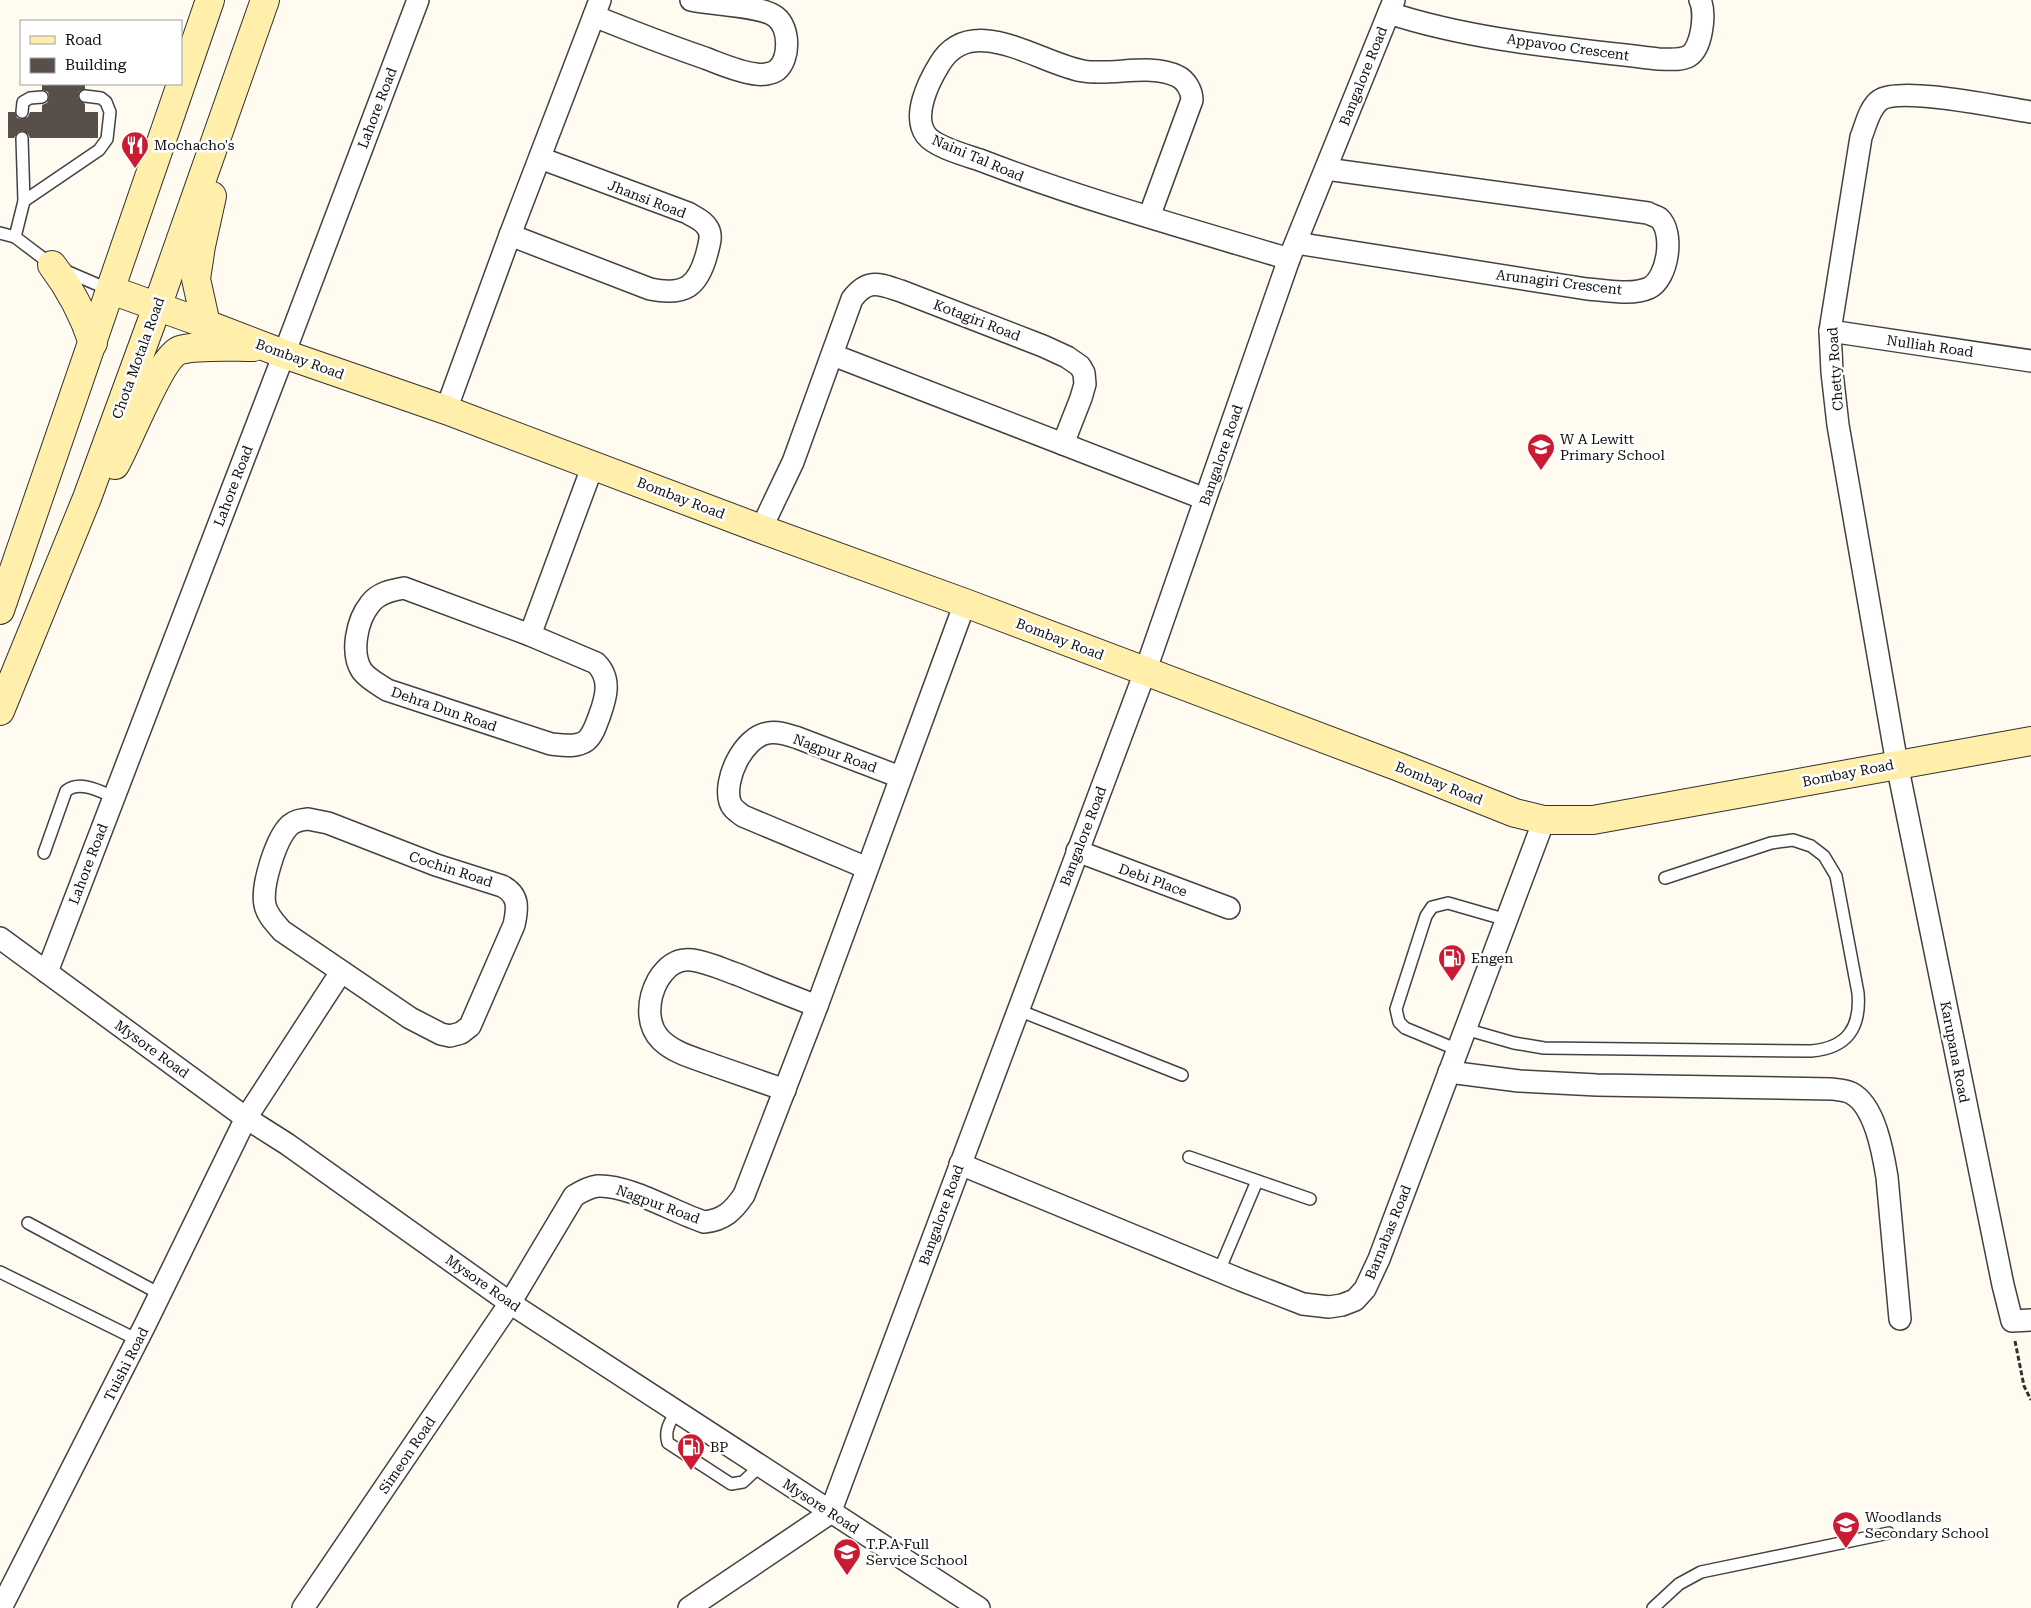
<svg xmlns="http://www.w3.org/2000/svg" width="2031" height="1608" font-family="'Roboto Serif',serif">
	<rect width="100%" height="100%" fill="#fffbf0"/>
	<polygon fill="#584e4a" points="42,84 85,84 85,89 79,92 78,98 85,104 85,112 98,112 98,138 30,138 28,134 22,131 18,132 14,138 8,138 8,112 15,112 17,118 22,119 28,117 30,112 42,112 42,105 47,103 49,97 48,92 42,90"/>
	<g fill="none" stroke-linecap="round" stroke-linejoin="round">
		<g stroke="#424242" stroke-width="14">
			<g id="lane">
				<polyline points="22,112 23,102 30,98 42,97"/>
				<polyline points="22,138 24,201 15,237 52,265 110,290"/>
				<polyline points="24,201 99,150 107,139 110,112 106,102 101,98 85,96"/>
				<polyline points="0,233 15,237"/>
				<path d="M44,853L66,791C80,780 99,791 114,797"/>
				<polyline points="1018,1010 1182,1075"/>
				<path d="M1465,1029L1514,1043L1544,1048L1811,1051C1847,1048 1861,1028 1858,993L1836,876L1824,856L1811,846L1793,840L1771,843L1665,878"/>
				<polyline points="1458,1050 1405,1028 1399,1022 1396,1009 1426,916 1432,907 1448,903 1507,920"/>
				<polyline points="1189,1157 1310,1199"/>
				<polyline points="28,1223 160,1294"/>
				<polyline points="1219,1271 1257,1181"/>
				<polyline points="0,1272 138,1340"/>
				<path d="M676,1411C670,1422 664,1431 668,1443L731,1484L743,1482L760,1466"/>
				<polyline points="1653,1608 1679,1584 1701,1572 1889,1533"/>
			</g>
		</g>
		<g stroke="#424242" stroke-width="24">
			<g id="street">
				<path d="M1389,13C1475,41 1568,48 1658,59C1668,59 1680,61 1689,56C1702,48 1706,13 1700,0"/>
				<path d="M594,16C631,31 667,45 705,58C721,64 738,72 756,74C762,75 772,74 777,70C790,59 790,28 776,17C761,5 713,5 691,0"/>
				<path d="M2031,112C2002,108 1902,86 1880,100C1869,108 1866,125 1861,137L1830,331L1832,372L1838,425L1897,764L2003,1285L2012,1321L2031,1320"/>
				<path d="M1149,217L1192,100C1192,91 1186,80 1177,76C1151,63 1112,76 1083,71C1040,64 971,10 939,65C928,83 912,116 926,135C935,147 965,155 980,160C1081,199 1186,228 1289,259"/>
				<path d="M510,235L650,289C685,296 698,287 707,253C709,244 713,235 707,227C703,220 694,217 688,213L540,158"/>
				<path d="M1296,243L1587,289C1606,290 1631,296 1649,288C1668,279 1675,232 1659,218C1656,216 1651,215 1648,213L1326,169"/>
				<polyline points="1830,331 2031,361"/>
				<polyline points="833,355 1205,499"/>
				<polyline points="446,410 510,235 600,0"/>
				<path d="M761,529L793,462L852,299C868,278 879,284 901,291L1043,346L1067,357L1080,366L1084,373L1085,384L1081,398L1063,444"/>
				<path d="M404,588L530,635L596,663C612,679 606,698 599,717C596,725 593,735 586,741C576,748 562,745 551,744L387,690C378,684 368,679 362,671C350,653 357,620 370,604C378,593 392,590 404,588Z"/>
				<polyline points="530,635 593,465"/>
				<path d="M308,819L328,823L436,865L502,886C519,895 518,907 514,925L470,1026L461,1033L450,1036L441,1034L410,1018L282,931C275,923 267,915 265,905C261,886 276,838 290,825C296,820 301,820 308,819Z"/>
				<polyline points="1077,851 1229,908"/>
				<path d="M867,868L743,816C738,812 732,809 730,802C723,780 743,737 768,733C778,731 789,735 798,738L900,777"/>
				<polyline points="0,938 246,1118 287,1144 510,1303 979,1608"/>
				<polyline points="47,972 284,354 418,0"/>
				<path d="M1449,1072L1519,1081L1597,1085L1832,1089C1838,1090 1845,1090 1851,1093C1875,1105 1883,1153 1887,1177L1900,1319"/>
				<path d="M785,1090C762,1082 739,1074 716,1066C698,1059 675,1054 661,1040C645,1024 648,998 658,980C666,967 676,958 692,960C708,962 724,970 739,975C765,986 791,996 817,1006"/>
				<polyline points="960,1164 1241,1280 1303,1304 1329,1307 1342,1305 1355,1300 1365,1289 1379,1259 1544,820"/>
				<polyline points="1,1608 145,1325 246,1118 341,972"/>
				<path d="M303,1608L510,1303L574,1196C582,1191 589,1187 598,1186C630,1185 673,1212 704,1222C724,1220 733,1211 744,1195L817,1006L965,603"/>
				<polyline points="689,1608 830,1513 1145,672 1289,259 1394,0"/>
			</g>
		</g>
		<g stroke="#313131" stroke-width="30">
			<g id="secondary">
				<path d="M52,265C71,290 83,313 93,343"/>
				<polyline points="111,290 206,324 284,354 446,410 761,529 965,603 1399,767 1515,813 1544,820 1593,820 2031,741"/>
				<polyline points="206,324 196,279 201,246 212,196"/>
				<path d="M115,465C128,443 160,357 180,350C199,345 233,347 253,347"/>
				<polyline points="0,610 210,0"/>
				<polyline points="0,711 87,498 157,307 265,0"/>
			</g>
		</g>
		<polyline stroke="#313131" stroke-width="3" stroke-dasharray="5 2.5" stroke-linecap="butt" points="2015,1341 2024,1386 2031,1400"/>
		<use href="#lane" stroke="#fff" stroke-width="11"/>
		<use href="#street" stroke="#fff" stroke-width="21"/>
		<use href="#secondary" stroke="#ffefab" stroke-width="28"/>
	</g>
	<defs>
		<g id="restaurant-pin" transform="scale(1.4375)"><path d="M0 17L-7.5 6A9.5 9.5 0 1 1 7.5 6Z" fill="#ca1b32" stroke="#fff"/><path d="M-5-6h1v4h1v-4h1v4h1v-4h1v5L-1.5 .5V6h-2V.5L-5-1ZM5-6V6H3V1.5H1.5Q1.5-4 5-6Z" fill="#fff"/></g>
		<g id="school-pin" transform="scale(1.4375)"><path d="M0 17L-7.5 6A9.5 9.5 0 1 1 7.5 6Z" fill="#ca1b32" stroke="#fff"/><path d="M0-5L7-2L0 1L-7-2ZM-4 1L0 2.5L4 1V4Q0 6-4 4Z" fill="#fff"/></g>
		<g id="fuel-pin" transform="scale(1.4375)"><path d="M0 17L-7.5 6A9.5 9.5 0 1 1 7.5 6Z" fill="#ca1b32" stroke="#fff"/><path d="M-5.5-6h7V0h2V4h1.3V-2.5L3-4.5l.8-.8L6-3V5H2.5V1h-1V6h-7ZM-4.2-4.7v3.2H.2V-4.7Z" fill="#fff"/></g>
	</defs>
	<g fill-rule="evenodd">
		<use href="#restaurant-pin" x="135" y="145"/>
		<use href="#school-pin" x="1541" y="447"/>
		<use href="#fuel-pin" x="1452" y="958"/>
		<use href="#fuel-pin" x="691" y="1447"/>
		<use href="#school-pin" x="1846" y="1525"/>
		<use href="#school-pin" x="847" y="1552"/>
	</g>
	<g text-anchor="middle" dominant-baseline="central" stroke-width="5" stroke-linejoin="round" paint-order="stroke">
		<g font-size="14" fill="#0f0f0f" stroke="#fff">
			<text transform="translate(1568 47) rotate(8)">Appavoo Crescent</text>
			<text transform="translate(1363 76) rotate(-68)">Bangalore Road</text>
			<text transform="translate(377 108) rotate(-69)">Lahore Road</text>
			<text transform="translate(978 158) rotate(23)">Naini Tal Road</text>
			<text transform="translate(647 199) rotate(21)">Jhansi Road</text>
			<text transform="translate(1559 282) rotate(7)">Arunagiri Crescent</text>
			<text transform="translate(977 320) rotate(21)">Kotagiri Road</text>
			<text transform="translate(1930 346) rotate(8)">Nulliah Road</text>
			<text transform="translate(138 358) rotate(-70)">Chota Motala Road</text>
			<text transform="translate(300 359) rotate(20)">Bombay Road</text>
			<text transform="translate(1835 369) rotate(-94)">Chetty Road</text>
			<text transform="translate(1221 455) rotate(-71)">Bangalore Road</text>
			<text transform="translate(233 486) rotate(-69)">Lahore Road</text>
			<text transform="translate(681 498) rotate(21)">Bombay Road</text>
			<text transform="translate(1060 639) rotate(21)">Bombay Road</text>
			<text transform="translate(444 709) rotate(19)">Dehra Dun Road</text>
			<text transform="translate(835 753) rotate(20)">Nagpur Road</text>
			<text transform="translate(1848 773) rotate(-11)">Bombay Road</text>
			<text transform="translate(1439 783) rotate(22)">Bombay Road</text>
			<text transform="translate(1083 836) rotate(-69)">Bangalore Road</text>
			<text transform="translate(88 864) rotate(-69)">Lahore Road</text>
			<text transform="translate(451 869) rotate(18)">Cochin Road</text>
			<text transform="translate(1153 880) rotate(20)">Debi Place</text>
			<text transform="translate(152 1049) rotate(36)">Mysore Road</text>
			<text transform="translate(1955 1052) rotate(79)">Karupana Road</text>
			<text transform="translate(658 1204) rotate(20)">Nagpur Road</text>
			<text transform="translate(941 1215) rotate(-70)">Bangalore Road</text>
			<text transform="translate(1388 1232) rotate(-68)">Barnabas Road</text>
			<text transform="translate(483 1283) rotate(35)">Mysore Road</text>
			<text transform="translate(126 1364) rotate(-63)">Tuishi Road</text>
			<text transform="translate(407 1455) rotate(-56)">Simeon Road</text>
			<text transform="translate(821 1506) rotate(33)">Mysore Road</text>
		</g>
		<g font-size="14" fill="#0f0f0f" stroke="#fff" text-anchor="start">
			<text x="154" y="145">Mochacho's</text>
			<text x="1560" y="439">W A Lewitt<tspan x="1560" dy="16">Primary School</tspan></text>
			<text x="1471" y="958">Engen</text>
			<text x="710" y="1447">BP</text>
			<text x="1865" y="1517">Woodlands<tspan x="1865" dy="16">Secondary School</tspan></text>
			<text x="866" y="1544">T.P.A Full<tspan x="866" dy="16">Service School</tspan></text>
		</g>
	</g>
	<rect x="20" y="20" width="162" height="65" fill="#ffffff" stroke="#9f9f9f"/>
	<rect x="30" y="36" width="25" height="8" fill="#ffefab" stroke="#9f9f9f"/>
	<text x="65" y="45" font-size="15" fill="#0f0f0f">Road</text>
	<rect x="30" y="58" width="25" height="15" fill="#584e4a" stroke="#9f9f9f"/>
	<text x="65" y="70" font-size="15" fill="#0f0f0f">Building</text>
</svg>
